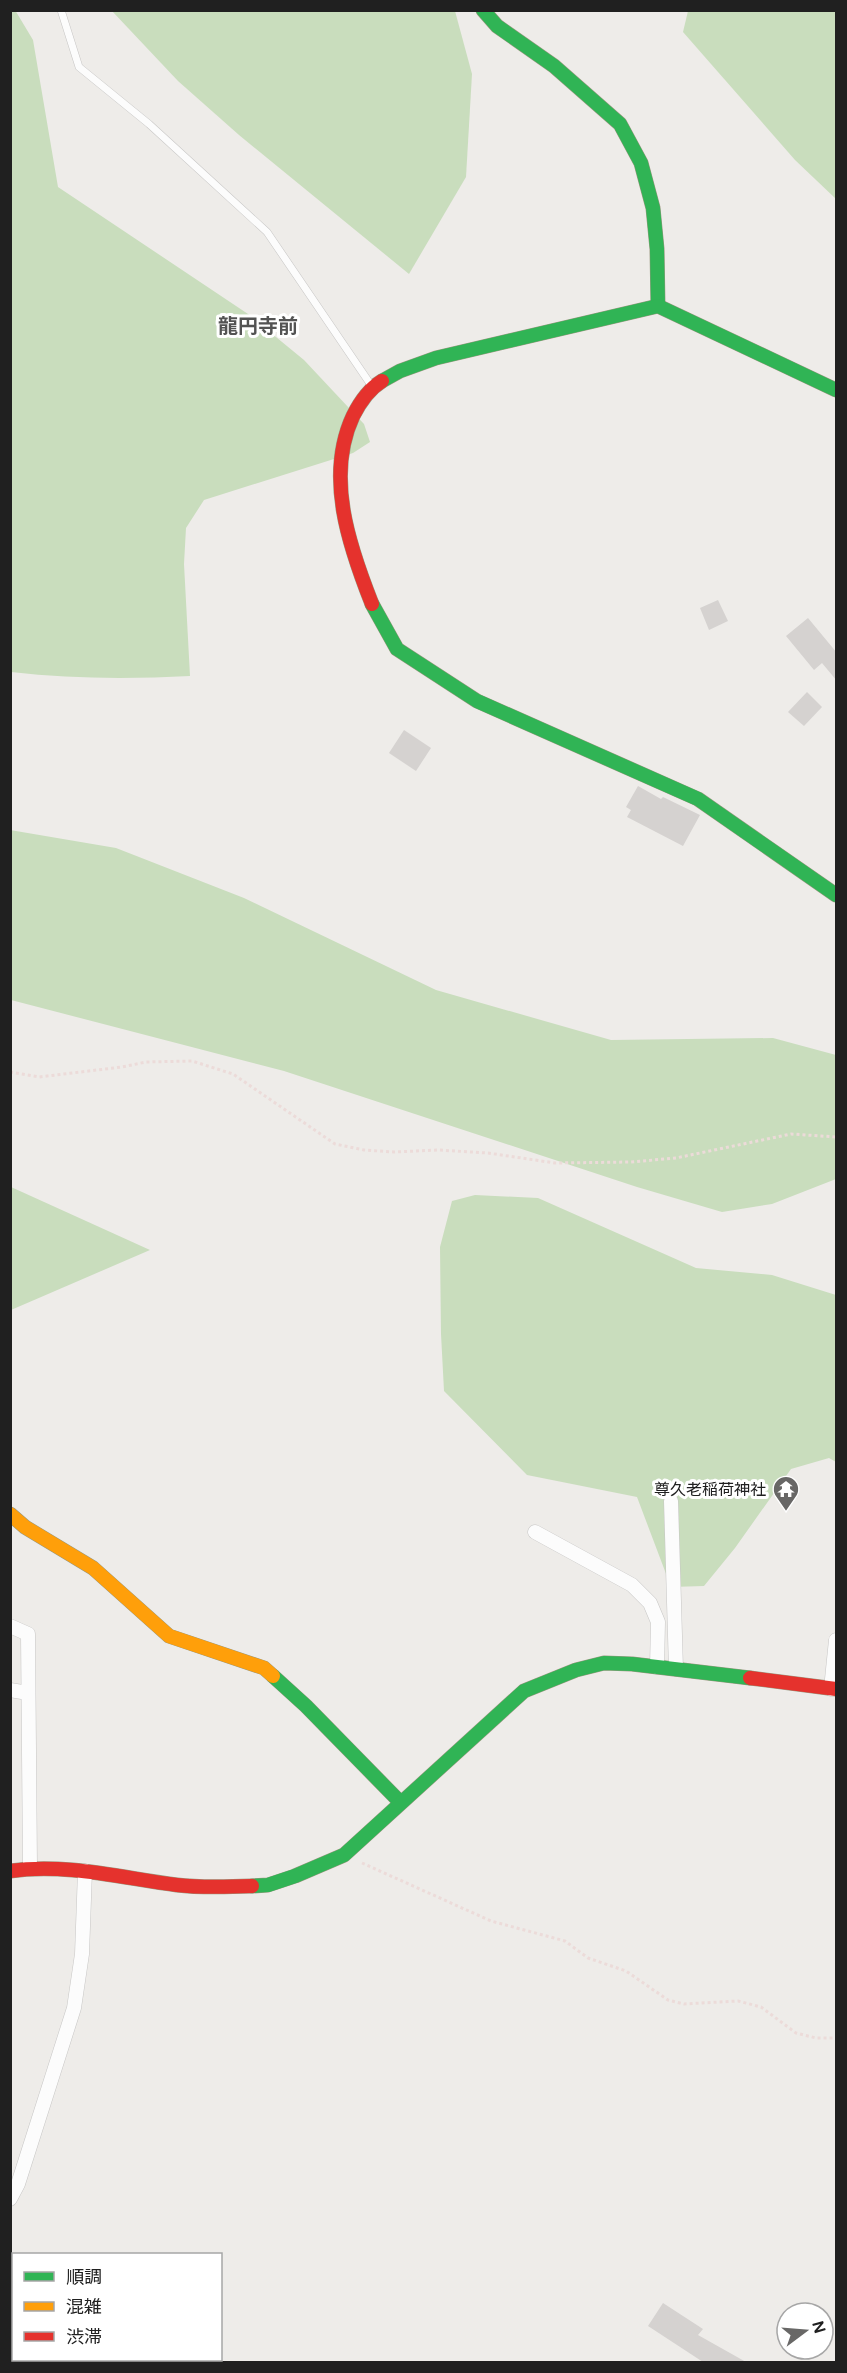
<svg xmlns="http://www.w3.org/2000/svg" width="847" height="2373" font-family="'DM Sans','Noto Sans JP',sans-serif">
	<rect width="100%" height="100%" fill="#eeece9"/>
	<g fill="#c9ddbd">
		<path d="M15,10L33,40L58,187L248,314L304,360L364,424L370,442L353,453L204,500L186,528L184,564L190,676C130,679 71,679 11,672L10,11Z"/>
		<polygon points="112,11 455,11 472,74 466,177 409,274 239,135 178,81"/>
		<polygon points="688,11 836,11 836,199 795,160 683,32"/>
		<polygon points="10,830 116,848 244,898 436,990 611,1040 773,1038 836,1055 836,1179 772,1204 722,1212 637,1187 284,1071 11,1000"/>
		<polygon points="11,1187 150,1250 11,1310"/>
		<polygon points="475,1195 538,1198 696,1268 772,1275 836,1295 836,1462 829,1458 791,1469 735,1548 704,1586 671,1587 637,1497 527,1475 444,1391 441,1334 440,1247 452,1201"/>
	</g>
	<g fill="#d5d2d0">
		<polygon points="718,600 728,621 709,630 700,608"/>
		<polygon points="808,618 837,653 837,681 822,663 814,670 786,636"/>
		<polygon points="807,692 822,707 804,726 788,712"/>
		<polygon points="404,730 431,748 416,771 389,753"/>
		<polygon points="638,786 661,799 663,797 700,815 683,846 627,817 631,810 626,807"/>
		<polygon points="663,2303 703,2329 698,2335 746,2362 703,2362 648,2326"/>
	</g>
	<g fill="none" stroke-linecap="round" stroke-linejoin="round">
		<g stroke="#c7c6c5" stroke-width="8">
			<polyline id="lane" points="61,10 79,67 149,124 267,232 371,385"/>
		</g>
		<g stroke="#c7c6c5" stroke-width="15">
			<g id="street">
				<polyline points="671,1501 676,1669"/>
				<polyline points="535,1532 632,1585 650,1603 658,1622 657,1667"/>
				<polyline points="10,1626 28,1634 30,1868"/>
				<polyline points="831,1689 836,1640"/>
				<polyline points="10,1690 28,1693"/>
				<polyline points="10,2199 18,2184 74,2008 82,1954 85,1871"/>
			</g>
		</g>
		<g stroke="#98987f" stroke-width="15">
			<g id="fast">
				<polyline points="483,10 497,26 554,66 620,124 641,163 653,208 657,249 658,306"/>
				<polyline points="382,381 400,371 436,358 658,306 836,390"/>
				<polyline points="372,604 397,649 477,701 698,799 836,895"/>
				<polyline points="273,1676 306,1706 400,1802"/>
				<polyline points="252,1886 268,1885 295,1876 344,1855 524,1691 576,1670 604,1663 632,1664 750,1678"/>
			</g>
		</g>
		<g stroke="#98987f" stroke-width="15">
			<polyline id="slow" points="10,1514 25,1527 93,1568 169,1636 264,1668 273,1676"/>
		</g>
		<g stroke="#98987f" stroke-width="15">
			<g id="jam">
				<path d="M372,604C349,546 325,476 353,416C360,402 369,389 382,381"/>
				<polyline points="750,1678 836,1689"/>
				<path d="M10,1871C66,1863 122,1878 177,1885C201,1888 227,1887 252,1886"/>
			</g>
		</g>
		<g stroke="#ecdbd9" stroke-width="3" stroke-dasharray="3 3" stroke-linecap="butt">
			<polyline points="10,1072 39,1077 122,1067 146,1062 192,1061 233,1074 335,1144 364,1150 394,1152 438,1150 488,1153 555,1163 631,1162 676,1158 791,1134 836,1137"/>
			<polyline points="362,1863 491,1921 565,1941 588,1958 626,1971 668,2000 684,2004 738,2001 761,2007 796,2033 816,2038 836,2038"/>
		</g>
		<use href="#lane" stroke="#fcfcfc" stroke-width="7"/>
		<use href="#street" stroke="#fcfcfc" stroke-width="14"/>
		<use href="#fast" stroke="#30b455" stroke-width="14"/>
		<use href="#slow" stroke="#ff9f0a" stroke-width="14"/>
		<use href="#jam" stroke="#e5322d" stroke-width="14"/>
	</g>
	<defs>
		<g id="temple-pin" transform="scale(1.35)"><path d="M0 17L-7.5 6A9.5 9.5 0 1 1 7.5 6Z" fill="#686766" stroke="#fff"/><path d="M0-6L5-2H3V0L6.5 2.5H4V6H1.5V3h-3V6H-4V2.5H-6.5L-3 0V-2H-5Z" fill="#fff"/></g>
	</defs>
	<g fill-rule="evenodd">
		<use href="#temple-pin" x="786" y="1489"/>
	</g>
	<g text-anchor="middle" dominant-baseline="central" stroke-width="6" stroke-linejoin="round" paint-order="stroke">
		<g font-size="16" fill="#202020" stroke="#fff" text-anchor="end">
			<text x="766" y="1489">尊久老稲荷神社</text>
		</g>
		<g font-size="20" font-weight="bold" fill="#535353" stroke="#fff">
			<text x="258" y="326">龍円寺前</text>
		</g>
	</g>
	<rect width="847" height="2373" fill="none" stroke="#202020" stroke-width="24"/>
	<rect x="12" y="2253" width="210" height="108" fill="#ffffff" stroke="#a6a6a6" stroke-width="1.5"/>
	<rect x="24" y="2272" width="30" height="9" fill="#30b455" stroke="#a6a6a6" stroke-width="1.5"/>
	<text x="66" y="2283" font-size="18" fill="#202020">順調</text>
	<rect x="24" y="2302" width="30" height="9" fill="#ff9f0a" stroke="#a6a6a6" stroke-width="1.5"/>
	<text x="66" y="2313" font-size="18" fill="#202020">混雑</text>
	<rect x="24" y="2332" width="30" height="9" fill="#e5322d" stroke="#a6a6a6" stroke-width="1.5"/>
	<text x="66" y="2343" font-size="18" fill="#202020">渋滞</text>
	<g transform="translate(805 2331) rotate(74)"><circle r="28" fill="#ffffff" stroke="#a6a6a6" stroke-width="1.5"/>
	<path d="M0-4.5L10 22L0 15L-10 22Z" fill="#686766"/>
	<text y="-9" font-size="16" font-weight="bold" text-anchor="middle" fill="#202020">N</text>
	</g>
</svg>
